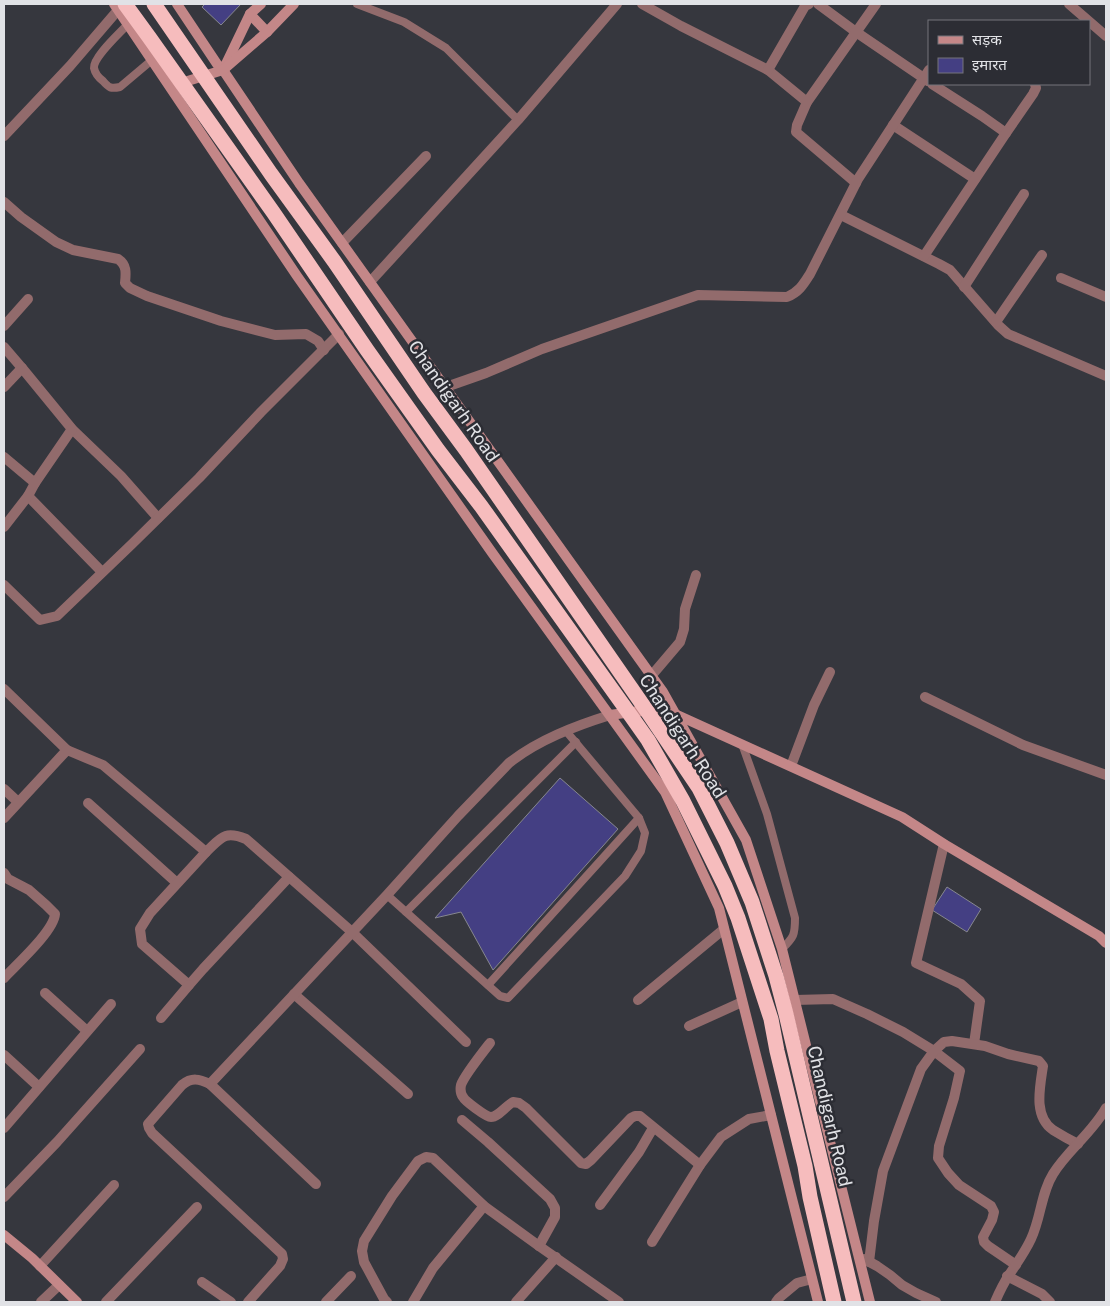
<svg xmlns="http://www.w3.org/2000/svg" width="1110" height="1306" font-family="'Public Sans','Noto Sans Devanagari',sans-serif">
	<rect width="100%" height="100%" fill="#36373e"/>
	<g fill="#443f83" stroke="#86878f">
		<polygon points="205,4 241,4 221,25 202,7"/>
		<polygon points="560,778 618,829 493,970 461,912 435,918"/>
		<polygon points="947,887 981,909 967,932 932,910"/>
	</g>
	<g fill="none" stroke-linecap="round" stroke-linejoin="round">
		<g stroke="#926b6c" stroke-width="8">
			<polyline points="357,4 404,22 446,48 518,120"/>
			<path d="M128,24C120,33 93,57 94,68C95,73 99,78 103,81C109,88 111,89 120,87L152,60"/>
			<path d="M742,744L767,814L795,918C795,935 794,937 782,949"/>
			<polyline points="387,895 500,996 508,998 625,876 641,851 645,833 639,818"/>
			<polyline points="406,912 576,742"/>
			<polyline points="488,985 639,818 566,731"/>
		</g>
		<g stroke="#926b6c" stroke-width="10">
			<polyline points="642,4 681,26 768,70 807,102"/>
			<polyline points="818,4 856,32 928,81"/>
			<polyline points="1069,4 1106,36"/>
			<polyline points="768,70 805,6 809,4"/>
			<polyline points="932,84 982,116 1006,133"/>
			<polyline points="893,125 975,179"/>
			<polyline points="4,136 70,66 118,10"/>
			<polyline points="856,183 796,132 797,125 807,102 876,4"/>
			<path d="M4,202L21,217L56,242L73,250L118,259C127,265 126,273 125,283L130,288L147,296L221,321L275,335L306,334L318,341L324,350"/>
			<polyline points="841,215 939,264 950,270 998,325 1008,334 1106,376"/>
			<polyline points="342,243 426,156"/>
			<polyline points="924,256 1006,133 1033,94 1036,88 1035,84"/>
			<polyline points="1061,278 1106,297"/>
			<polyline points="370,282 518,120 617,4"/>
			<polyline points="964,287 1024,194"/>
			<polyline points="996,322 1042,255"/>
			<polyline points="4,326 28,299"/>
			<polyline points="4,347 22,368"/>
			<polyline points="4,387 22,368 72,429 121,476 158,518"/>
			<path d="M446,387L486,373L542,349L698,295L787,297C799,292 803,285 810,274L858,179L929,70"/>
			<polyline points="4,457 35,483"/>
			<polyline points="28,496 102,572"/>
			<polyline points="4,527 28,496 35,483 72,429"/>
			<polyline points="4,585 40,620 57,616 132,544 199,478 261,412 339,334"/>
			<polyline points="652,675 680,642 684,629 685,609 696,575"/>
			<polyline points="4,689 67,750"/>
			<polyline points="925,697 1023,745 1106,775"/>
			<polyline points="791,766 814,705 830,672"/>
			<polyline points="4,789 18,802"/>
			<polyline points="88,803 177,883"/>
			<path d="M4,818L67,750L103,765L206,852C221,838 224,830 246,839L352,932L466,1042"/>
			<polyline points="944,844 916,963 961,984 980,1001 974,1044"/>
			<polyline points="206,852 150,913 140,929 142,944 189,985 203,969 289,877"/>
			<path d="M4,873L8,879L29,890L46,905L55,914C54,931 16,965 4,978"/>
			<polyline points="45,993 87,1031"/>
			<polyline points="294,994 408,1094"/>
			<polyline points="638,1000 724,929"/>
			<polyline points="795,1000 833,999 867,1014 903,1032 934,1051 960,1071 954,1098 939,1146 938,1158 948,1173 959,1185 991,1206 994,1212 992,1220 983,1237 984,1242 988,1246 1016,1265"/>
			<polyline points="161,1018 189,985"/>
			<polyline points="689,1026 742,1002"/>
			<path d="M490,1043C483,1052 464,1076 461,1085C460,1090 460,1093 463,1097C465,1101 486,1117 491,1117C498,1117 506,1106 513,1102L519,1103L526,1108L581,1163L586,1164L591,1160L631,1118L635,1116H640L700,1165"/>
			<polyline points="4,1055 39,1087"/>
			<polyline points="210,1084 316,1184"/>
			<polyline points="462,1120 488,1142 550,1199 555,1208 555,1217 539,1246"/>
			<polyline points="4,1128 111,1004"/>
			<polyline points="4,1197 57,1142 140,1049"/>
			<polyline points="600,1205 639,1152 653,1128"/>
			<polyline points="652,1242 700,1165 721,1137 749,1119 771,1115"/>
			<polyline points="864,1259 877,1266 890,1275 902,1285 916,1293 936,1302"/>
			<path d="M869,1262L874,1221L883,1171L921,1069L934,1051L944,1042L952,1041L985,1046L1008,1054L1039,1061L1043,1066C1040,1087 1033,1116 1053,1130C1061,1135 1070,1140 1078,1144"/>
			<polyline points="40,1266 114,1185"/>
			<polyline points="1007,1276 1042,1294 1050,1302"/>
			<polyline points="202,1282 231,1302"/>
			<polyline points="41,1302 59,1285"/>
			<polyline points="106,1302 197,1207"/>
			<path d="M248,1302L280,1266L283,1259L282,1254L152,1133L149,1128L148,1124L182,1085C192,1077 199,1079 210,1084L387,895L458,816L509,763C538,740 575,726 610,715"/>
			<polyline points="326,1302 351,1276"/>
			<polyline points="387,1302 384,1299 364,1262 362,1251 364,1241 392,1196 418,1161 426,1157 433,1158 484,1206 539,1246 619,1302"/>
			<polyline points="413,1302 433,1268 484,1206"/>
			<polyline points="516,1302 556,1257"/>
			<polyline points="776,1302 779,1298 797,1283 812,1279"/>
			<path d="M995,1302C998,1295 1005,1281 1009,1275C1017,1263 1025,1252 1031,1239C1041,1218 1041,1193 1053,1174C1068,1150 1092,1133 1106,1108"/>
		</g>
		<g stroke="#c48788" stroke-width="10">
			<polyline points="114,4 297,276 493,554 665,792 719,908 818,1302"/>
			<polyline points="177,4 217,64 223,70 299,183 663,692 746,840 782,949 870,1302"/>
			<polyline points="250,14 267,32"/>
			<polyline points="226,64 250,14 261,4"/>
			<polyline points="178,84 223,70 267,32 294,4"/>
			<polyline points="610,715 639,711 675,714 902,817 944,844 1099,936 1106,943"/>
			<polyline points="4,1235 32,1258 77,1302"/>
		</g>
		<g stroke="#f6bcbd" stroke-width="15">
			<polyline points="125,4 149,37 273,212 367,350 438,450 481,506 631,716 648,740 683,801 725,886 738,918 771,1019 777,1051 805,1166 810,1197 834,1302"/>
			<polyline points="154,4 271,174 334,261 424,393 466,450 647,711 699,788 727,843 752,902 776,976 786,1014 854,1302"/>
		</g>
	</g>
	<g text-anchor="middle" dominant-baseline="central" stroke-width="5" stroke-linejoin="round" paint-order="stroke">
		<g font-size="18" fill="#e1e2e6" stroke="#2c2d34">
			<text transform="translate(454 401) rotate(55)">Chandigarh Road</text>
			<text transform="translate(683 736) rotate(57)">Chandigarh Road</text>
			<text transform="translate(830 1116) rotate(77)">Chandigarh Road</text>
		</g>
	</g>
	<rect width="1110" height="1306" fill="none" stroke="#e1e2e6" stroke-width="10"/>
	<rect x="928" y="20" width="162" height="65" fill="#2c2d34" stroke="#74757b"/>
	<rect x="938" y="36" width="25" height="8" fill="#c48788" stroke="#74757b"/>
	<text x="972" y="45" font-size="15" fill="#e1e2e6">सड़क</text>
	<rect x="938" y="58" width="25" height="15" fill="#443f83" stroke="#74757b"/>
	<text x="972" y="70" font-size="15" fill="#e1e2e6">इमारत</text>
</svg>
